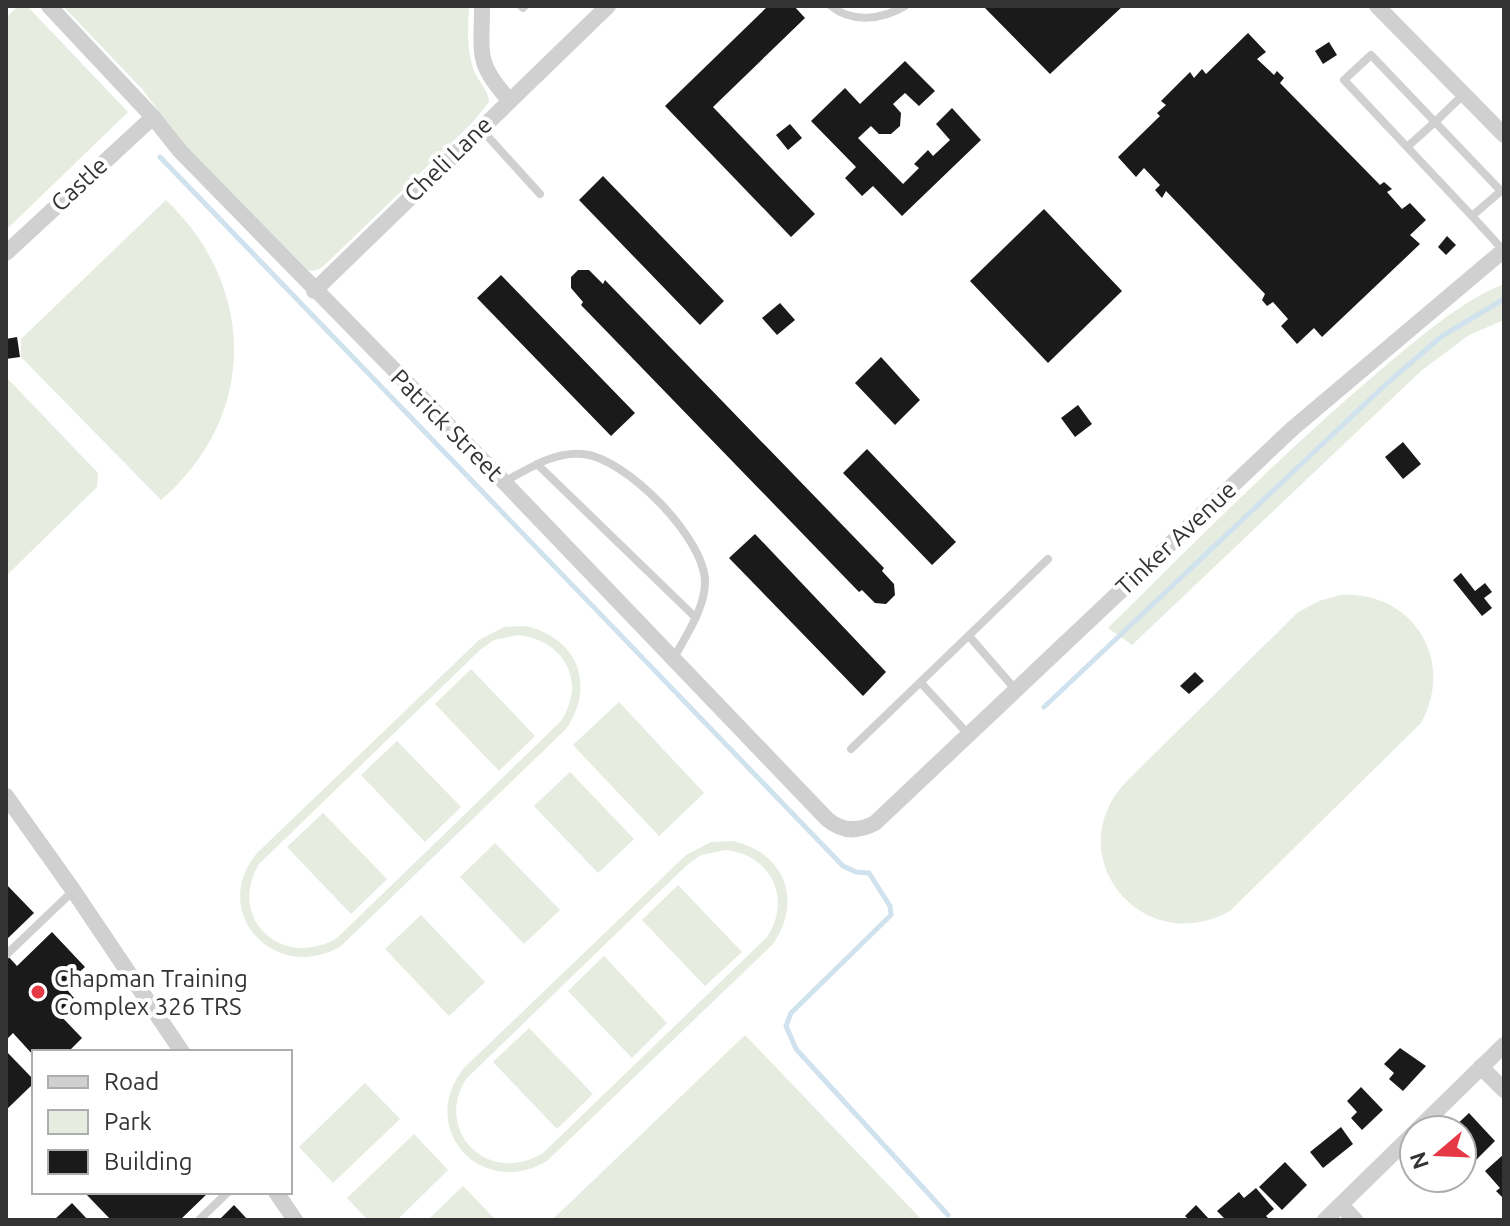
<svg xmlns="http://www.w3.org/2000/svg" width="1510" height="1226" font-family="Ubuntu,sans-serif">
	<rect width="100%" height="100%" fill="#fff"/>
	<g fill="#e6ecdf" fill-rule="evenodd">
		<polygon points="18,6 27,6 128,112 6,230 6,18"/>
		<path d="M63,6H469C468,29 466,51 475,73C480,84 488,89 489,102L472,123L333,257C325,264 319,273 308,270L183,143L142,89Z"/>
		<path d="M166,200C257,287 258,416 161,500L21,357V339Z"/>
		<path d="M1504,284V320L1469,335L1421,371L1132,645L1108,628C1198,539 1287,449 1384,367C1418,339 1462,300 1504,284Z"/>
		<polygon points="6,377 98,473 97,487 6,576"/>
		<path d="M1340,595C1412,590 1456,660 1421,723L1230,911C1142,960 1056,854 1127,781L1297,613L1319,601Z"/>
		<path d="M526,626C578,638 596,686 566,729L341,946C275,985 208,912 257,853L479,640L504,627ZM518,635C564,640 588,682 560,722L337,938C283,970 226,919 259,864L480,650L494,640Z"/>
		<polygon points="471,669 535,736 499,771 435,704"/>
		<polygon points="619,702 704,793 659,836 573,745"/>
		<polygon points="397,741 461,807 425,842 361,775"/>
		<polygon points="570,772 634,839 598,873 534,806"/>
		<polygon points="323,813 387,879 351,914 287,847"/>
		<path d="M733,841C785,853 803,900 773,944L547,1161C481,1200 416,1128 464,1068L686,855L711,842ZM725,850C770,854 793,898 767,937L543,1153C490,1186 433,1133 466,1079L687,865L701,855Z"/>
		<polygon points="495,843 560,910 524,944 460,877"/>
		<polygon points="678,885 742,952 705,986 642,920"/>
		<polygon points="421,915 485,982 449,1016 385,949"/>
		<polygon points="604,956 667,1023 632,1058 568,991"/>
		<polygon points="529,1028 593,1094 557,1129 493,1062"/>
		<polygon points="745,1035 922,1220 552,1220"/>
		<polygon points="365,1083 400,1119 333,1183 299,1147"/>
		<polygon points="414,1134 448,1170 397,1220 368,1220 347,1198"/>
		<polygon points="463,1186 496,1220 428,1220"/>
	</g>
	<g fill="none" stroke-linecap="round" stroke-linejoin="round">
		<g stroke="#cfe2ee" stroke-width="5">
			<polyline points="160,157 843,866 856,872 869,873 890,906 891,915 791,1013 786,1026 796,1049 948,1215"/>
			<polyline points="1044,707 1384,386 1442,336 1504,299"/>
		</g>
	</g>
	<g fill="#1a1a1a">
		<polygon points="768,6 794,6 805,18 713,107 815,214 791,237 665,106"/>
		<polygon points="983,6 1123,6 1050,74"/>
		<polygon points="1248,33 1266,52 1257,59 1274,75 1277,71 1284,78 1280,83 1380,185 1384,182 1392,189 1387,192 1402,209 1410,203 1426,220 1410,235 1420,244 1322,337 1314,328 1297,344 1281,326 1288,319 1273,302 1267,306 1262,300 1265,294 1166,191 1162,198 1155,190 1160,185 1144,168 1136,177 1118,157 1160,116 1157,113 1166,105 1161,101 1190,72 1194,78 1202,69 1206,74"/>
		<polygon points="1329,42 1337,55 1323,64 1315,51"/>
		<polygon points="905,61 935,91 919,106 905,93 893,104 901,113 900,126 891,134 879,134 871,126 858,138 903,184 919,168 914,164 928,150 933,156 950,140 936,124 952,108 981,140 902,216 873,186 862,196 845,178 856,167 811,121 845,88 860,104"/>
		<polygon points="790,124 802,138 788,150 776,135"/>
		<polygon points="603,176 724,301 700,325 579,200"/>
		<polygon points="1044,209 1122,291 1048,363 970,281"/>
		<polygon points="1447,236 1456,245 1446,255 1438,247"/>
		<polygon points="578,270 589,270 603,284 605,280 884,568 882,571 894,584 895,595 886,604 875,603 862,590 859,592 581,305 583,302 571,288 571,277"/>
		<polygon points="501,275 635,413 611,436 477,298"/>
		<polygon points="780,303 795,320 777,335 762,318"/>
		<polygon points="17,337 20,357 6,359 6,339"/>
		<polygon points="881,357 920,400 895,425 855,383"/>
		<polygon points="1078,405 1092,424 1075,437 1061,418"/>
		<polygon points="1403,442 1421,464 1403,479 1385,457"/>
		<polygon points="867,449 956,542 932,565 843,473"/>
		<polygon points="755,534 886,672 863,696 729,558"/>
		<polygon points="1461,573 1475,591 1485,583 1492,592 1484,598 1492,608 1482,616 1453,580"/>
		<polygon points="1195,672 1204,681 1189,694 1180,686"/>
		<polygon points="6,884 34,913 6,940"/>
		<polygon points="52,932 85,967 64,986 74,998 58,1013 82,1038 68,1052 34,1052 34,1056 13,1033 6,1040 6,954 17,966"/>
		<polygon points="1400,1048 1426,1066 1403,1091 1389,1079 1394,1073 1384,1064"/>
		<polygon points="6,1051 34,1080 34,1083 6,1110"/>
		<polygon points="1361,1087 1383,1110 1362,1130 1351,1118 1357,1112 1347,1101"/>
		<polygon points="1469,1113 1495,1141 1473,1163 1462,1152 1462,1130 1451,1130"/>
		<polygon points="1341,1127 1353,1144 1323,1168 1310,1152"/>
		<polygon points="1504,1154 1504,1199 1496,1191 1500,1188 1485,1171"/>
		<polygon points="1285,1162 1307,1185 1282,1210 1259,1187"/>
		<polygon points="1256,1188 1274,1209 1266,1216 1270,1220 1226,1220 1217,1211 1239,1192 1244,1198"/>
		<polygon points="84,1192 209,1192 180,1220 111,1220"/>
		<polygon points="72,1203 88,1220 54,1220"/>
		<polygon points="234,1205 248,1220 219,1220"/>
		<polygon points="1196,1205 1210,1220 1189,1220 1185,1216"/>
	</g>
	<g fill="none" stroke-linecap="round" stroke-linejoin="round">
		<g stroke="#d0d0d0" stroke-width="8">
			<polyline points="521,6 523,8 525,6"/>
			<path d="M831,6C853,24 883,19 905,6"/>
			<polyline points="1465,93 1435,122 1501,191 1472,216 1503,250"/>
			<polyline points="481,129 540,194"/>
			<polyline points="1407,147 1344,80 1371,55 1435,122 1407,147 1472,216"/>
			<polyline points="537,464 695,617"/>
			<path d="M504,482C528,469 554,451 583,454C626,458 703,537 705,580C706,607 686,635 674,658"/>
			<polyline points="969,636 1016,690"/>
			<polyline points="921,683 968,734"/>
			<polyline points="851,749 1048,559"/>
			<polyline points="6,955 73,891"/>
			<polyline points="199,1220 228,1192"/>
		</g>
		<g stroke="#d0d0d0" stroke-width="16">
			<path d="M49,6L153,117L180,151L504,482L827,819C842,832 858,832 875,823L1292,429L1504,250"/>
			<path d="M482,6C482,55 475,62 509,100"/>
			<polyline points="1377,6 1504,135"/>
			<polyline points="6,253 153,117"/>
			<polyline points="314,291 608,6"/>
			<polyline points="6,796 73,890 182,1052"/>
			<polyline points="1481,1067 1504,1090"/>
			<polyline points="1417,1130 1504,1045"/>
			<polyline points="276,1192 295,1220"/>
			<polyline points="1341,1205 1355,1220"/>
			<polyline points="1325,1220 1414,1133"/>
		</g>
	</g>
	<circle fill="#e63946" stroke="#fff" stroke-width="3" cx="38" cy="992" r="8"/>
	<g text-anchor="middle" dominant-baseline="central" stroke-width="8" stroke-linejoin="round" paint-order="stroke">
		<g font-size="24" fill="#333" stroke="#fff">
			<text transform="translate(448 159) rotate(-44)">Cheli Lane</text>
			<text transform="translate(79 184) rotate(-43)">Castle</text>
			<text transform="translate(447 425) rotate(45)">Patrick Street</text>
			<text transform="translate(1176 538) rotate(-43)">Tinker Avenue</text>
		</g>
		<g font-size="24" fill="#333" stroke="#fff" text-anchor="start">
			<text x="54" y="978">Chapman Training<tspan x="54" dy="28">Complex 326 TRS</tspan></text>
		</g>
	</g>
	<rect width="1510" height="1226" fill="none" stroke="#333333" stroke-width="16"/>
	<rect x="32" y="1050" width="260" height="144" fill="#ffffff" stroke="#adadad" stroke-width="2"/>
	<rect x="48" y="1076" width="40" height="12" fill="#d0d0d0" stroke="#adadad" stroke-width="2"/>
	<text x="104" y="1090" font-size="24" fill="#333333">Road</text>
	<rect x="48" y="1110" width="40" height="24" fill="#e6ecdf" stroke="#adadad" stroke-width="2"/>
	<text x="104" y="1130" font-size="24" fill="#333333">Park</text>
	<rect x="48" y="1150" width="40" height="24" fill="#1a1a1a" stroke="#adadad" stroke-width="2"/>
	<text x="104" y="1170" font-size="24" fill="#333333">Building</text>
	<g transform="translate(1438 1154) rotate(251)"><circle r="38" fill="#ffffff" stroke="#adadad" stroke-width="2"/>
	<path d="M0-6L14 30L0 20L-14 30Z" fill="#e63946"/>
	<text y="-12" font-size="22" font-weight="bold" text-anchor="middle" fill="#333333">N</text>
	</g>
</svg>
